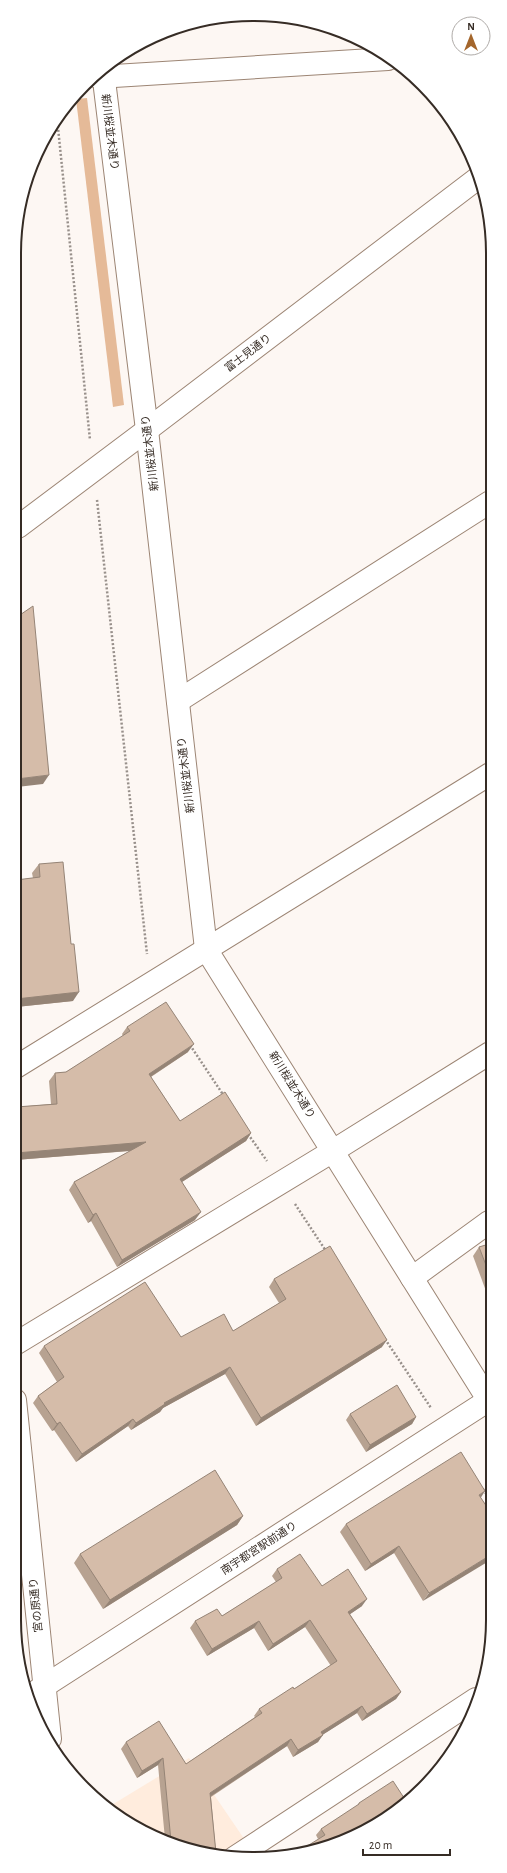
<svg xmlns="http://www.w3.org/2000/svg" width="507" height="1873" font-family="'Alegreya Sans','Noto Sans JP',sans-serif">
	<rect width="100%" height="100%" fill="#fdf7f3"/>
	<polygon fill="#ffecdd" points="189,1758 249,1846 231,1857 148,1834 110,1806"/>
	<polygon fill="#e5ba98" points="87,98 124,405 113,407 76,99"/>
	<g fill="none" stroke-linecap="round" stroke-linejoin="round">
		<g stroke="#9c8574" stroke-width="24">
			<g id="street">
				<polyline points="103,72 147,430 206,949 489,1401"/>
				<polyline points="178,701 490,502"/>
				<polyline points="16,1067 490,774"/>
				<polyline points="412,1278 489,1222"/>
				<polyline points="15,1344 333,1151 490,1053"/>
				<polyline points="234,1858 476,1699"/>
			</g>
		</g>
		<g stroke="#9c8574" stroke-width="24">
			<g id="secondary">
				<polyline points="98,77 388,59"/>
				<polyline points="18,527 147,430 478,178"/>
				<polyline points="15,1400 50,1739"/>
				<polyline points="29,1696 489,1400"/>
			</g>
		</g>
		<g stroke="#98908b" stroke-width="2.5" stroke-dasharray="2 2" stroke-linecap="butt">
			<polyline points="57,118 90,440"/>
			<polyline points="97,500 147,954"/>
			<polyline points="190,1045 224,1096"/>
			<polyline points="248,1134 267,1161"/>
			<polyline points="295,1204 326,1251"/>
			<polyline points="385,1339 431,1408"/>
			<polyline points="483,1489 489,1498"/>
		</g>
		<use href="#street" stroke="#fff" stroke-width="22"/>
		<use href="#secondary" stroke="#fff" stroke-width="22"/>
	</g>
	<g fill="#b7a291">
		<polygon points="39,864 73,1001 16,1007 16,880 33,878 32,873"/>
		<polygon points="127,1027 188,1052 151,1077 180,1121 251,1133 246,1141 182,1182 195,1220 117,1267 91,1221 88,1223 69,1190 74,1182 130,1151 15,1160 16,1107 51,1104 49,1081 55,1073 66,1072 123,1036 122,1034"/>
		<polygon points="489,1244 489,1290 486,1291 473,1256 479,1247"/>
		<polygon points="274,1279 382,1347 256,1426 225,1374 163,1408 160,1412 131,1430 128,1426 76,1462 54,1430 52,1431 33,1403 38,1396 57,1382 39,1353 44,1346 181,1337 233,1331 279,1303 269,1287"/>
		<polygon points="350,1414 416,1417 412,1424 366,1452 346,1420"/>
		<polygon points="481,1498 489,1510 423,1601 394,1553 365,1571 340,1532 346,1524"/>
		<polygon points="243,1516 237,1525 103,1609 74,1563 80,1554"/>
		<polygon points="277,1569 322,1586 362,1606 350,1614 401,1692 396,1699 362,1721 357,1713 322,1735 318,1742 293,1757 287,1746 211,1797 216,1853 165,1839 158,1765 137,1778 121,1749 126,1742 186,1764 255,1717 254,1716 259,1709 294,1689 331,1666 305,1627 268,1651 254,1628 207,1656 190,1628 195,1621 222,1616 276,1582 272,1576"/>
		<polygon points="406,1801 318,1839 316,1835 321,1829 357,1806 359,1803"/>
	</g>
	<g fill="#958476">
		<polygon points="49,775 43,784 17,787 17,779"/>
		<polygon points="79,992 73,1001 16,1007 16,999"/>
		<polygon points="194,1044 188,1052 144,1081 149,1074"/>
		<polygon points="251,1133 246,1141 174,1187 180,1179"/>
		<polygon points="146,1142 140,1150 15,1160 16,1153"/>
		<polygon points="201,1212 195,1220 117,1267 122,1260"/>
		<polygon points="96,1213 91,1221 88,1223 93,1215"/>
		<polygon points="489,1286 489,1290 486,1291"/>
		<polygon points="387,1340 382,1347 256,1426 261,1418"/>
		<polygon points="230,1367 225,1374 163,1408 160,1412 131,1430 136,1423 164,1403"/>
		<polygon points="416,1417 412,1424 366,1452 370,1445"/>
		<polygon points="133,1419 128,1426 76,1462 82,1454"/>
		<polygon points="60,1422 54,1430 52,1431 57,1424"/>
		<polygon points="485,1491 480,1499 479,1495"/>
		<polygon points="243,1516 237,1525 103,1609 110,1600"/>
		<polygon points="399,1546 394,1553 365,1571 371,1564"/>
		<polygon points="489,1556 489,1561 423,1601 429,1593"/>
		<polygon points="367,1599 362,1606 343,1619 348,1612"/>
		<polygon points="310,1620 305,1627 268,1651 273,1644"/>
		<polygon points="259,1621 254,1628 207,1656 212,1649"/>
		<polygon points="401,1692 396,1699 362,1721 367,1714"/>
		<polygon points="362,1706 357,1713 316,1739 321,1732"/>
		<polygon points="323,1735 318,1742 293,1757 298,1750"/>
		<polygon points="291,1739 287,1746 205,1800 210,1793"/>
		<polygon points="163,1758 158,1765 137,1778 142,1771"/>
	</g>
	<g fill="#d5bca9" stroke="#958476">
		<polygon points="33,606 49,775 17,779 17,617"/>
		<polygon points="63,862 71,944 74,944 79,992 16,999 16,880 40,877 39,864"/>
		<polygon points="166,1002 194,1044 149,1074 180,1121 225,1092 251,1133 180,1179 201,1212 122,1260 96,1213 93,1215 74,1182 146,1142 16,1153 16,1107 57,1104 55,1073 66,1072 130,1031 127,1027"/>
		<polygon points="489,1244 489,1273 479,1247"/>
		<polygon points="330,1246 387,1340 261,1418 230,1367 164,1403 165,1404 136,1423 133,1419 82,1454 60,1422 57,1424 38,1396 64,1377 44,1346 145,1282 181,1337 224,1314 233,1331 286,1299 274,1279"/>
		<polygon points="397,1385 416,1417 370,1445 350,1414"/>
		<polygon points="461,1452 485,1491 479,1495 489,1510 489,1556 429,1593 399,1546 371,1564 346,1524"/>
		<polygon points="215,1470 243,1516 110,1600 80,1554"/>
		<polygon points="300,1554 322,1586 348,1569 367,1599 348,1612 401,1692 367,1714 362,1706 321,1732 323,1735 298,1750 291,1739 210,1793 216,1853 171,1841 163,1758 142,1771 126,1742 159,1721 186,1764 262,1713 259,1709 293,1687 294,1689 337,1661 310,1620 273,1644 259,1621 212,1649 195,1621 217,1609 222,1616 282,1578 277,1569"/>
		<polygon points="14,1620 15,1620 18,1641"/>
		<polygon points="393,1781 406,1801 408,1800 399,1810 316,1851 296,1853 325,1835 321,1829 359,1804 359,1803"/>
	</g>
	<g text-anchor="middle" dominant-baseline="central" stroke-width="3" stroke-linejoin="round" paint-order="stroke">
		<g font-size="11" fill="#362c25" stroke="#fff">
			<text transform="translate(110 132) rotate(83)">新川桜並木通り</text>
			<text transform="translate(248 353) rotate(-37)">富士見通り</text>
			<text transform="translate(150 453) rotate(-97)">新川桜並木通り</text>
			<text transform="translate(186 775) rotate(-97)">新川桜並木通り</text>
			<text transform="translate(292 1085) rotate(58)">新川桜並木通り</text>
			<text transform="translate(259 1548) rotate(-33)">南宇都宮駅前通り</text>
			<text transform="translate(36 1605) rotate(-96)">宮の原通り</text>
		</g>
	</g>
	<path d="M0 0H507V1873H0ZM253 21H254A232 232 0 0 1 486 253V1620A232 232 0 0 1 254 1852H253A232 232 0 0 1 21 1620V253A232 232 0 0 1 253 21Z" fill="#fff" fill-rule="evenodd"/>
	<path fill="none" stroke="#362c25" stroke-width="2" d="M253 21H254A232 232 0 0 1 486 253V1620A232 232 0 0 1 254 1852H253A232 232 0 0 1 21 1620V253A232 232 0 0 1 253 21Z"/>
	<g transform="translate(471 36)"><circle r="19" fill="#ffffff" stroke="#afaba8"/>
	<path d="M0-3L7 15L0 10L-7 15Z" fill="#a4662c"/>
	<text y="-6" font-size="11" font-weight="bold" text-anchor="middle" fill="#362c25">N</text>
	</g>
	<path d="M363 1849v6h87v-6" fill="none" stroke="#362c25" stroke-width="2"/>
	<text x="369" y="1849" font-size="12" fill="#362c25" stroke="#ffffff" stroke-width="3" paint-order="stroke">20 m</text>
</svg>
